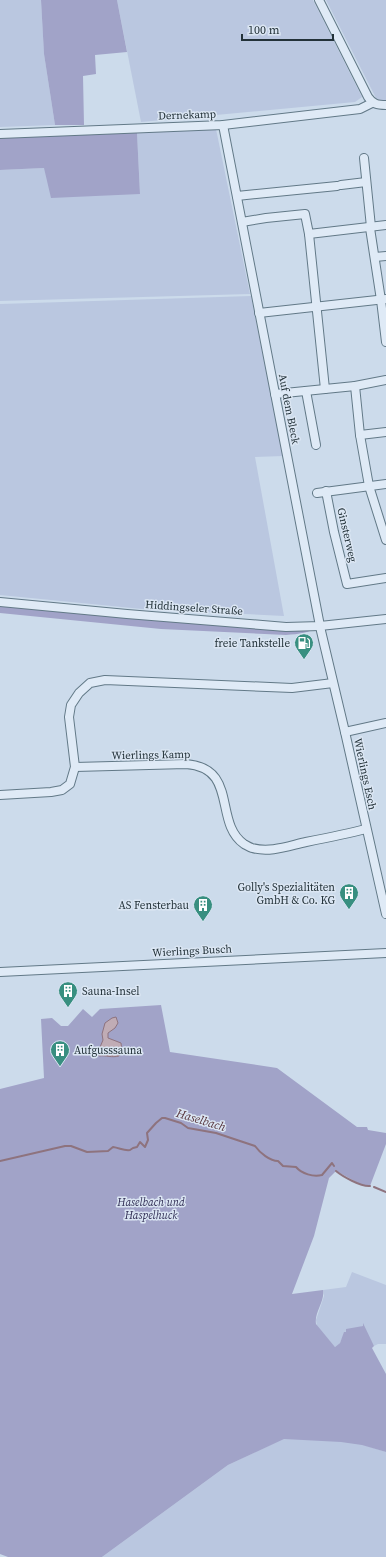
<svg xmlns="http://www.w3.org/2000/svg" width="386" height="1557" font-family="'Source Serif 4',serif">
	<rect width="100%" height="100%" fill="#ccdbeb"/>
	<g fill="#bac7e0">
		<polygon points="0,0 41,0 44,54 55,125 0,127"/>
		<polygon points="117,0 313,0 362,97 355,102 141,122"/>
		<polygon points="326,0 386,0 386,102 381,102 376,98"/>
		<polygon points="216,129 250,294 0,301 0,170 44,168 140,193 137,133"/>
		<polygon points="251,296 283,456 255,457 284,616 142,609 0,595 0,304"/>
		<polygon points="352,1272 386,1285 386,1344 378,1344 374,1346 363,1326 346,1332 344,1334 340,1343 335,1347 317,1326 316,1320 324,1296 323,1290 346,1287"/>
		<polygon points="308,1427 386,1452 386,1557 102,1557 228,1465"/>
	</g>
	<g fill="#a1a3c8">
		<polygon points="41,0 117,0 127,52 95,55 96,74 83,76 84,125 55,125 44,54"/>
		<polygon points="137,133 140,194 51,198 44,168 0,170 0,137 30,137"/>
		<path d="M0,602L320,626C309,633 299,634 286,635L161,629L0,613Z"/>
		<path d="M161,1005L170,1052L277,1068L357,1127H367L368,1130L386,1133V1144L370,1186H364L336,1171L329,1178L314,1236L292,1294L323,1290C325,1302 314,1312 316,1324L335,1347L340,1343L344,1332H346V1329L363,1326V1323L374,1346L372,1348L386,1374V1452L362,1445L341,1442L284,1439L228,1465L102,1557H8L0,1554V1089L44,1078L41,1019L52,1018L61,1026H68L83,1009L92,1017L100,1009Z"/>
	</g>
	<path fill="#c0acb5" stroke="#8e737e" d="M116,1017L118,1023L115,1028L108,1033V1038L121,1043L122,1051L119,1056C112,1058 106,1055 99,1056L98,1052L103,1040L102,1034L105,1023L112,1018Z"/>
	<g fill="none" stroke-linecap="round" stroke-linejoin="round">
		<g stroke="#8e737e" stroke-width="2">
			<path d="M0,1161L65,1146H71L87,1152L108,1151L113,1147C120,1148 124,1151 130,1150L133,1148L137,1147L140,1142L145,1147L148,1140L147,1133L156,1123L162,1118H165L181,1123L188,1128L216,1133L255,1146C260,1153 270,1161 278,1161L283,1166L296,1167C302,1174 313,1177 322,1175L332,1163L334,1166"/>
			<path d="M336,1171C342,1176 361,1187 370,1186"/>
			<polyline points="374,1187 386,1192"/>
		</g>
		<g stroke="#627987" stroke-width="10">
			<g id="minor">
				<path d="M319,0L368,97C373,104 377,105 386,105"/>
				<polyline points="223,125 321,631 345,732 386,914"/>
				<polyline points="0,134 223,125 360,109 372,103"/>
				<polyline points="364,158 371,227"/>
				<polyline points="341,185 366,182"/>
				<polyline points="237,196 337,186"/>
				<polyline points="242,222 266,218 305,214 309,234 386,225"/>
				<polyline points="370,228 381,300 386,342"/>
				<polyline points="309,234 325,389"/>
				<polyline points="375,257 386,256"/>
				<polyline points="259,313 386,299"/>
				<polyline points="355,386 360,435 369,486 386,540"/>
				<polyline points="306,391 316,445"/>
				<polyline points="275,394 355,386 386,380"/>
				<polyline points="360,435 386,432"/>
				<polyline points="326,491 334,532 347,584 386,578"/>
				<polyline points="317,493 386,484"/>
				<polyline points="0,602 127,614 286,627 320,626 386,619"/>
				<polyline points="345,732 386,723"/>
				<path d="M75,767L186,764C239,768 213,822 244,844C246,845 249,847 252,848C270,853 288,846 306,842C326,838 346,834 366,829"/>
				<polyline points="0,795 51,792 62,790 70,784 75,767 69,717 71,705 79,693 90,683 105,680 292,688 333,683"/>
				<polyline points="0,972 386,953"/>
			</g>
		</g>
		<use href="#minor" stroke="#dfeaf6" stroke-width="8"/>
	</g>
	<defs>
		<g id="fuel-pin" transform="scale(1)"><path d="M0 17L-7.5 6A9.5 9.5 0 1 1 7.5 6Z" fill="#388f80" stroke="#dbe6f3"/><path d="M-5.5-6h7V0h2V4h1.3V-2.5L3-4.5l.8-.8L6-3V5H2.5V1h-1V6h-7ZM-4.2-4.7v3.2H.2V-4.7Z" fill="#fff"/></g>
		<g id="building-pin" transform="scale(1)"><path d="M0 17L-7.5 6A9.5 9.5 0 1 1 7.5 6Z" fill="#388f80" stroke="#dbe6f3"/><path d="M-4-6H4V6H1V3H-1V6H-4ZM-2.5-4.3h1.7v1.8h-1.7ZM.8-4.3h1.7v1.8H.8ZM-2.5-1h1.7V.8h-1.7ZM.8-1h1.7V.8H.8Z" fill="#fff"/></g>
	</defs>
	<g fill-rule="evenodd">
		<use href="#fuel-pin" x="304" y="643"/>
		<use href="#building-pin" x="349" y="893"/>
		<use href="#building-pin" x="203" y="905"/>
		<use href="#building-pin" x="68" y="991"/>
		<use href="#building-pin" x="60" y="1050"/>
	</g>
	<g text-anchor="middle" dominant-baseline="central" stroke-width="3" stroke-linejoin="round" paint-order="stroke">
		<g font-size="11" fill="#233239" stroke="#dbe6f3">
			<text transform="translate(187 115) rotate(-2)">Dernekamp</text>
			<text transform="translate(289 409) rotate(79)">Auf dem Bleck</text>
			<text transform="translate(347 535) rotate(77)">Ginsterweg</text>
			<text transform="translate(194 608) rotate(4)">Hiddingseler Straße</text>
			<text transform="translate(151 755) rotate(-1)">Wierlings Kamp</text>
			<text transform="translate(365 774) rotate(78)">Wierlings Esch</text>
			<text transform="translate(192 951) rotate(-3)">Wierlings Busch</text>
		</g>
		<g font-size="11" fill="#233239" stroke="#dbe6f3" text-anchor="end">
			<text x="290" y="643">freie Tankstelle</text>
			<text x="335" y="887">Golly's Spezialitäten<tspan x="335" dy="13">GmbH &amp; Co. KG</tspan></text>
			<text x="189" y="905">AS Fensterbau</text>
			<text x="82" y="991" text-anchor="start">Sauna-Insel</text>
			<text x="74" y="1050" text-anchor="start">Aufgusssauna</text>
		</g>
		<g font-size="11" font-style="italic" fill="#2f2c53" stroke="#dbe6f3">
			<text x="151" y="1202">Haselbach und<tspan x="151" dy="13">Haspelhuck</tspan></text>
		</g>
		<g font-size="12" font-style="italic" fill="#57343c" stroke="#dbe6f3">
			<text transform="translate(201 1120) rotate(17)">Haselbach</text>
		</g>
	</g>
	<path d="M242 34v6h91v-6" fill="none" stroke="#233239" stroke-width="2"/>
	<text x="248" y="34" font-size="12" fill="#233239" stroke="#dbe6f3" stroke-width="3" paint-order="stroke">100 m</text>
</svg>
